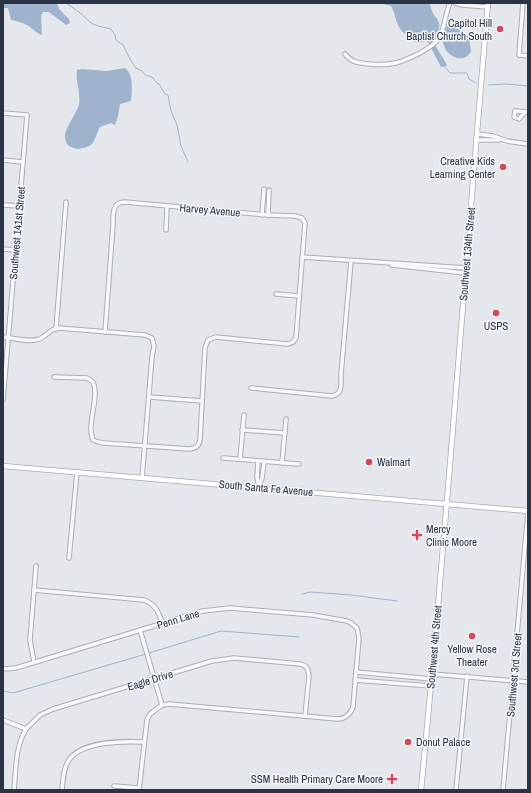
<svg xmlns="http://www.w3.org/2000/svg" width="531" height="793" font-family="'Archivo Narrow',sans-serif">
	<rect width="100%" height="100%" fill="#e4e7ec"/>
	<g fill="#9fb4cc">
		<path d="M3,3H57L59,9L69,19L70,23L66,25L49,12H43L41,16L42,34L41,35C37,33 34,30 30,27C27,24 15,20 11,20L8,8H3Z"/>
		<path d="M379,3H430C432,23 448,16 433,42L446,63L447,66L441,67L428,42H414C409,37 400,31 398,25C395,18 395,13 391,6Z"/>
		<path d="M448,25C456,26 463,32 469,37L471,52C459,70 431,46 448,25Z"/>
		<path d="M125,68C134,75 132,91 131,101L120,104L118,116L115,125L111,123L100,127C97,132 96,139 92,144C84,151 66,151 65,138C64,128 77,114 79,104C81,93 75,81 77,70L82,69L106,71Z"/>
	</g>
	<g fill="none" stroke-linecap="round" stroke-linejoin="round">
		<g stroke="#9fb4cc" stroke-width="1">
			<polyline points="66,3 79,12 91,23 98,26 111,29 115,35 116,40 123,45 130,59 136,68 142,71 145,75 152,77 157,83 159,84 165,94 168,95 171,111 177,125 181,146 188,162"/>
			<polyline points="445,67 450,73 467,73 469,79 476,83"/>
			<polyline points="488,85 506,84 528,86"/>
			<polyline points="302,594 310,592 351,595 397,601"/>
			<polyline points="149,653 221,631 299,637"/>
			<polyline points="3,691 13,693 146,654"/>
		</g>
		<g stroke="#a9aeb7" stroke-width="5.5">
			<g id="minor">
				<polyline points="455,3 462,5 488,7"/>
				<polyline points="523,3 519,55 528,56"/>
				<path d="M345,54C352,63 359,63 369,64C392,66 400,63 420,53C427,49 435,45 439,38C445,29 445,13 450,3"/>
				<polyline points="525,112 519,119 514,117 515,111 528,112"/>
				<polyline points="3,113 27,115 3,400"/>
				<polyline points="477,134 493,136 507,141 528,144"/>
				<polyline points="477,140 499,140"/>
				<polyline points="3,160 23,162"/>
				<polyline points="3,205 19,206"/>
				<polyline points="262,215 264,189"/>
				<polyline points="268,215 269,190"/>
				<polyline points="166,230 167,207"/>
				<polyline points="3,249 16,250"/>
				<polyline points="302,257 466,268"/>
				<polyline points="392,265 465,273"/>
				<polyline points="276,294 299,296"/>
				<polyline points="56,329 66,202"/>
				<path d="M3,337C14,338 29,343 39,339C48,336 48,329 59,328L145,335L152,338L154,346L152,357L142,478"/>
				<path d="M54,377L87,378L93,382C100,397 86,424 93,440L98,442L104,443L189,449C195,449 199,446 200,440L205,348L208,340L216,337L288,344L293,342L296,338L305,223L302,218L295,216L268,215L125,202C112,202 113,215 113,225L105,332"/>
				<path d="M251,388L332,396C343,394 341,384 341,374L351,261"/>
				<polyline points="149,397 202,401"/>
				<polyline points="242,430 285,433"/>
				<polyline points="223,458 299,464"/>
				<polyline points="240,459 244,415"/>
				<polyline points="258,461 257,477 259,487"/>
				<polyline points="282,463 286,419"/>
				<polyline points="259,486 262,478 264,462"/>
				<polyline points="69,558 77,472"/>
				<path d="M34,590L144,600C155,604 159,612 162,623"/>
				<polyline points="34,662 30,640 36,566"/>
				<path d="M3,669L16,668L203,611L230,608L313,615L347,621L351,623L357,628L359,638L353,707C350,715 345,719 337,719L169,704L162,705"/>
				<polyline points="356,672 432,679"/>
				<polyline points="432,674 528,682"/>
				<polyline points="355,680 431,686"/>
				<path d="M3,720L26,729L40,715L53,709L212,661L234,658L300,664C307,665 308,669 309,676L305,716"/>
				<polyline points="114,786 139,788"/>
				<path d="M14,790C16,770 15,747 26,729"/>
				<path d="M62,790C63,780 63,769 69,760C82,741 124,741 144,742"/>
				<polyline points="139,790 147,720 150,714 162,705 140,630"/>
				<polyline points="456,790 467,676"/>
				<polyline points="503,790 528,512"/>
			</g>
		</g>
		<g stroke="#a3abb8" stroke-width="6">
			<g id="major">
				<polyline points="3,466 528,511"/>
				<path d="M421,790C447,528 465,265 488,3"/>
			</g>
		</g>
		<use href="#minor" stroke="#f7f8fa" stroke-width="3.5"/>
		<use href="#major" stroke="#fff" stroke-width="4.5"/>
	</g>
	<g fill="#d1495b" stroke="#f4f6f9" stroke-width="1.5">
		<circle cx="500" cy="29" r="4"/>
		<circle cx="503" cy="167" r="4"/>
		<circle cx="496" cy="313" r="4"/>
		<circle cx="369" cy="462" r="4"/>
		<path d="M415 529h4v4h4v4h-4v4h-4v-4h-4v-4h4z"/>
		<circle cx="472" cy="636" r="4"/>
		<circle cx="408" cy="742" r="4"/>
		<path d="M390 773h4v4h4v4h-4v4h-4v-4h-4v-4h4z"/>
	</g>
	<g text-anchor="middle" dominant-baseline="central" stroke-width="3" stroke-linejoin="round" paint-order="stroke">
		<g font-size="11" fill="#2b3445" stroke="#f4f6f9" text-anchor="end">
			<text x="492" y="23">Capitol Hill<tspan x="492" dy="13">Baptist Church South</tspan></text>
			<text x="495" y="161">Creative Kids<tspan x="495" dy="13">Learning Center</tspan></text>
			<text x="496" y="326" text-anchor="middle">USPS</text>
			<text x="377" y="462" text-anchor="start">Walmart</text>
			<text x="426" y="529" text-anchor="start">Mercy<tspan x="426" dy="13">Clinic Moore</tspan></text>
			<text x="472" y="649" text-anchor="middle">Yellow Rose<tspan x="472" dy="13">Theater</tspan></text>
			<text x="416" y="742" text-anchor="start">Donut Palace</text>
			<text x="383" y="779">SSM Health Primary Care Moore</text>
		</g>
		<g font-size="11" fill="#2b3445" stroke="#f4f6f9">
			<text transform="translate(210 210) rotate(5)">Harvey Avenue</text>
			<text transform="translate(17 233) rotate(-85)">Southwest 141st Street</text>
			<text transform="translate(467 254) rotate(-85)">Southwest 134th Street</text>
			<text transform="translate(266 488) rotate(5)">South Santa Fe Avenue</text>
			<text transform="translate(178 619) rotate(-17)">Penn Lane</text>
			<text transform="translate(434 647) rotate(-85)">Southwest 4th Street</text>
			<text transform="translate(514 675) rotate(-85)">Southwest 3rd Street</text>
			<text transform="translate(150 680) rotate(-17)">Eagle Drive</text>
		</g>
	</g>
	<rect width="531" height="793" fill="none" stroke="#2b3445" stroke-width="8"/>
</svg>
